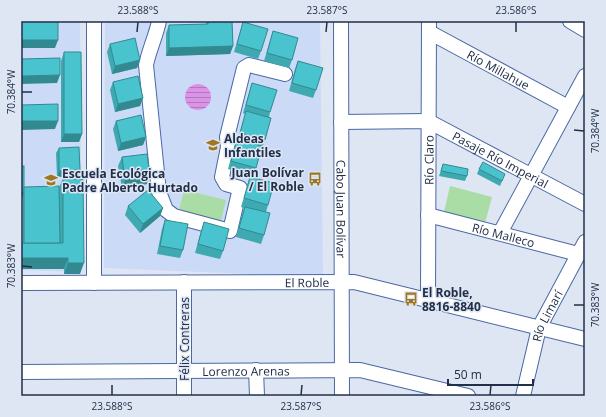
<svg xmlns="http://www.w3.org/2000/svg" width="606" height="417" font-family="'Open Sans',sans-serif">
	<defs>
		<pattern id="water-rules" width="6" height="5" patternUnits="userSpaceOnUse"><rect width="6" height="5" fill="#db94e5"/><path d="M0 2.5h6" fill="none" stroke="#b179bc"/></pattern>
	</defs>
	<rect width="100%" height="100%" fill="#dee6f3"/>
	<g fill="#cadaf7">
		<polygon points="21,21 80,21 82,264 75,272 21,270"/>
		<polygon points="105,21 320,21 323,277 104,268"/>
	</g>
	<g fill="#aadca5">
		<polygon points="450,186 492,197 485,223 444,212"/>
		<polygon points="184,190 226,200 220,225 178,215"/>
	</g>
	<circle fill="url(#water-rules)" cx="198" cy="97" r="13"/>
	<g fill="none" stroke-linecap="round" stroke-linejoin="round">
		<g stroke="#4968a4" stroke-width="16">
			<g id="minor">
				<path d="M159,21C156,36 149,50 146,65L159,192L166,210L174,216L230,231L240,188L226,184L222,177L228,147L227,137L244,68L249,65L285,74"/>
				<path id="s1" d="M341,21L342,396"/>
				<polyline points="570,21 585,30"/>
				<path id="s2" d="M429,32L568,107"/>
				<path id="s3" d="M341,122L428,121L585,204"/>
				<path id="s4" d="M428,215L578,254"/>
				<polyline points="500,233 585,76"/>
				<polyline points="184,282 184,396"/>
				<path id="s5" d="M21,283L354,282L585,339"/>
				<polyline points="94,283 94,21"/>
				<path id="s6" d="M428,300L429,21"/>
				<polyline points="256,370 257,396"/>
				<path id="s7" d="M21,372L360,370L468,396"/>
				<path id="s8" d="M523,396L539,328L585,242"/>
			</g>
		</g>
		<use href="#minor" stroke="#fff" stroke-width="14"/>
	</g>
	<g fill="#3fa9b1">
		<polygon points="207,21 232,21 233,46 230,54 166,56 166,33 169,25 206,24"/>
		<polygon points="243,22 261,51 258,59 234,52"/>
		<polygon points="273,31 292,60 289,68 264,61"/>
		<polygon points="110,44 140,60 137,68 112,74 107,52"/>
		<polygon points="64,52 82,134 79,142 61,142 61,61"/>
		<polygon points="298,61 316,90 313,98 289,91 295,69"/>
		<polygon points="113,82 143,98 140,106 115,112 110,90"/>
		<polygon points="252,83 270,112 269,117 265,140 262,148 253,176 228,169 234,147 238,139 245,114 243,113"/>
		<polygon points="116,121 146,137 143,145 118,151 113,129"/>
		<polygon points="59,148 78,176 57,177 56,153"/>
		<polygon points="122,157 147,184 122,188 118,166"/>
		<polygon points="443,164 467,176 465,181 439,176"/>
		<polygon points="479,169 503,179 500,186 477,174"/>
		<polygon points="250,177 268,205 266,212 264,235 261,244 236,237 244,208 241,207"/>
		<polygon points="63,179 80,274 64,274 64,269 21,269 21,243 23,243 23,197 24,187 59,187"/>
		<polygon points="128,206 163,208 160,216 140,233 125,215"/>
		<polygon points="165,220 183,250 180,258 157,254 162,229"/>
		<polygon points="204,222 223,251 220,259 195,253 201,231"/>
	</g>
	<g fill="#338990">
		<polygon points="21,40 58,40 55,48 21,48"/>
		<polygon points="233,46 230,54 166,56 169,48"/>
		<polygon points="140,60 137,68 112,74 115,66"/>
		<polygon points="60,75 57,83 21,84 21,76"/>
		<polygon points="143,98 140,106 115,112 118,104"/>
		<polygon points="21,121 58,121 55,129 21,130"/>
		<polygon points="64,134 82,134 79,142 61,142"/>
		<polygon points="146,137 143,145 118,151 121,143"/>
		<polygon points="80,170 78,176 57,177 59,171"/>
		<polygon points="150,176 147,184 122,188 125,180"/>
		<polygon points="21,193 24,193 21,201"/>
		<polygon points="163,208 160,216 140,233 143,224"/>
		<polygon points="21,258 68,258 64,269 21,269"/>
		<polygon points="68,263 84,263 80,274 64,274"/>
	</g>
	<g fill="#49c4ce" stroke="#338990">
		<rect x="21" y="21" width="37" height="19"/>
		<polygon points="208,21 232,21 233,46 169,48 169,25 208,24"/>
		<polygon points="243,22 268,29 261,51 237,44"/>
		<polygon points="273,31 298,38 292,60 267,53"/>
		<polygon points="135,38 140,60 115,66 110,44"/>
		<polygon points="64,52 81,52 82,134 64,134"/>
		<polygon points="60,58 60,75 21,76 21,59"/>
		<polygon points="298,61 323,68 316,90 292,83"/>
		<polygon points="138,76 143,98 118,104 113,82"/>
		<polygon points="252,83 277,90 270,112 246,105"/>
		<polygon points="58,104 58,121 21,121 21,105"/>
		<polygon points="246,111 271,118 265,140 240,133"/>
		<polygon points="141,115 146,137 121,143 116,121"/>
		<polygon points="237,139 262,146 256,168 231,161"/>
		<polygon points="79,147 80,170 59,171 59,148"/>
		<polygon points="147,154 150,176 125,180 122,157"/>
		<polygon points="483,162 505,174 502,181 479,169"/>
		<polygon points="443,164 468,169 467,176 441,171"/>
		<rect x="21" y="166" width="3" height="27"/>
		<polygon points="250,177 274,183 268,205 244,198"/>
		<polygon points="63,179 83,179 84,263 68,263 68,258 21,258 21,243 63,243"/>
		<polygon points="59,186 60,243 24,243 24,187"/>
		<polygon points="148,190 163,208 143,224 128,206"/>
		<polygon points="245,207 270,213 264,235 239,228"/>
		<polygon points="165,220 188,224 183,250 160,246"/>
		<polygon points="204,222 229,229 223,251 198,244"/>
	</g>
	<path fill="none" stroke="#212f49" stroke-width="1.5" d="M137,32L138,22M326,32L327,22M516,32V22M22,92H32M574,130L584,131M22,266L32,267M574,305H584M112,395V385M301,395L302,385M490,395L491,385"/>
	<defs>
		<g id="school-bare" transform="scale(1.08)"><path d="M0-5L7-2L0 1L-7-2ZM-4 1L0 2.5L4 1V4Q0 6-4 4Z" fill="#9e7724" stroke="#dee6f3" stroke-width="2.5" paint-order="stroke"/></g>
		<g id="bus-bare" transform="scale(1.08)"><path d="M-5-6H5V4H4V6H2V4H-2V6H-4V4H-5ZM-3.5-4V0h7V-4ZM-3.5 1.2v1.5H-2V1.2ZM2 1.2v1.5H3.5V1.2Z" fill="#9e7724" stroke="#dee6f3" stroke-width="2.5" paint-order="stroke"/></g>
	</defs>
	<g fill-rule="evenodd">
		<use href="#school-bare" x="213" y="145"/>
		<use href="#bus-bare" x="315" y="179"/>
		<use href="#school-bare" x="51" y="180"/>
		<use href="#bus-bare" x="411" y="299"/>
	</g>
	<g text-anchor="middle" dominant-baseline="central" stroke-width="3" stroke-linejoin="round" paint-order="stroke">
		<g font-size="12" fill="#212f49" stroke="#dee6f3">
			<text stroke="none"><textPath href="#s2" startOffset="79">Río Millahue</textPath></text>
			<text stroke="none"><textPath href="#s3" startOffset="169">Pasaje Río Imperial</textPath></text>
			<text stroke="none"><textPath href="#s6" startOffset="140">Río Claro</textPath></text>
			<text stroke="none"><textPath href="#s1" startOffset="188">Cabo Juan Bolívar</textPath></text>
			<text stroke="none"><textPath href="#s4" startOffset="78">Río Malleco</textPath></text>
			<text stroke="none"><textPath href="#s5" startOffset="286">El Roble</textPath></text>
			<text stroke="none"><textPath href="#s8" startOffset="84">Río Limarí</textPath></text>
			<text transform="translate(184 339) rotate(-90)">Félix Contreras</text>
			<text stroke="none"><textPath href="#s7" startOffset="225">Lorenzo Arenas</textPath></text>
		</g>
		<g font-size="12" font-weight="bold" fill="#212f49" stroke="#dee6f3" text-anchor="start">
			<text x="224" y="138">Aldeas<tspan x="224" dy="14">Infantiles</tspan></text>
			<text x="304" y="172" text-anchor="end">Juan Bolívar<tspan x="304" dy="14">/ El Roble</tspan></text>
			<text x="62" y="173">Escuela Ecológica<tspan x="62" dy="14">Padre Alberto Hurtado</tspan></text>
			<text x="422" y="292">El Roble,<tspan x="422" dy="14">8816-8840</tspan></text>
		</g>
	</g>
	<rect width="606" height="417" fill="none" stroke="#dee6f3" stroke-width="44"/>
	<path d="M448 379v6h85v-6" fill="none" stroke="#212f49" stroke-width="2"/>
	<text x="454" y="379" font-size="12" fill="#212f49" stroke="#dee6f3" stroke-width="3" paint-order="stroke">50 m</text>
	<rect x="22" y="22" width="562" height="373" fill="none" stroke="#212f49" stroke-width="1.5"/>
	<g font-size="10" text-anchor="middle" fill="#212f49">
		<text x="138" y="14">23.588°S</text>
		<text x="327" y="14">23.587°S</text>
		<text x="516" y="14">23.586°S</text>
		<text transform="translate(11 92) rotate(-90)" y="4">70.384°W</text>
		<text transform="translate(595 131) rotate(-90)" y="4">70.384°W</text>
		<text transform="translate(11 266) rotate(-90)" y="4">70.383°W</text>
		<text transform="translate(595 305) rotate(-90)" y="4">70.383°W</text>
		<text x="112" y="410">23.588°S</text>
		<text x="301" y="410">23.587°S</text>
		<text x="490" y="410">23.586°S</text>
	</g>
</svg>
